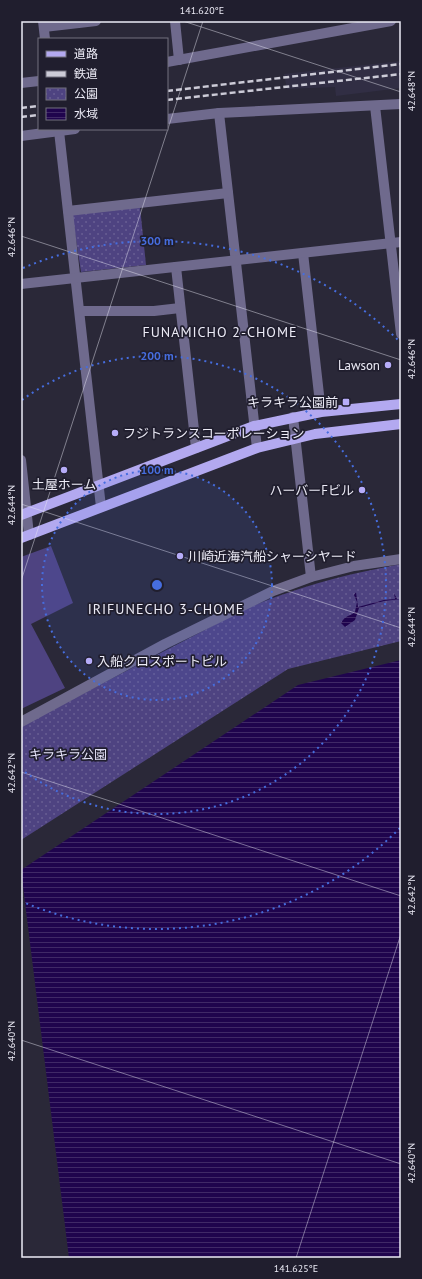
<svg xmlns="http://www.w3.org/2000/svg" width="422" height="1279" font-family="'PT Sans','Noto Sans JP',sans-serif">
	<defs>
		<pattern id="park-dots" width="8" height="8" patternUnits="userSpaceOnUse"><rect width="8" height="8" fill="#4e4381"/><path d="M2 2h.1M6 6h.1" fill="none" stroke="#685e93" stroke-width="1.8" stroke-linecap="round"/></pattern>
		<pattern id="water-rules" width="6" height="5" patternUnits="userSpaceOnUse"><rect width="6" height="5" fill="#1f044d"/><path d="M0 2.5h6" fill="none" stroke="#402967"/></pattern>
	</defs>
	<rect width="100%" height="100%" fill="#2a2838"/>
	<polygon fill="#312e44" points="401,61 401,88 336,96 335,87 287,89 284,74"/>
	<polygon fill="#4e4381" points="51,546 73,603 31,624 65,688 21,709 21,557"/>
	<g fill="url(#park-dots)">
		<polygon points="140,207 146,265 81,272 72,214"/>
		<path d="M401,564V641L288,669L21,840V726L243,610C297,587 343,575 401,564Z"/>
	</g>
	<g fill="url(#water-rules)">
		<path d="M356,592L358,607L384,600L395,599L394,593L397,599H401L384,601L359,608L355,620L345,627L341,623C346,614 350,617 355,612L357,602L354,595Z"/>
		<polygon points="401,660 401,1258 69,1258 21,870 298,685"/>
	</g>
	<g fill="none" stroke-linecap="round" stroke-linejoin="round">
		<g stroke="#6f6a8d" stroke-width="10">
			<polyline points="43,21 45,39"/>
			<polyline points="175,21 179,60"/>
			<polyline points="44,27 96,21"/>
			<polyline points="167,62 391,21"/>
			<polyline points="21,83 39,81"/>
			<polyline points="375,106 401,334"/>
			<polyline points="219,113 257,448"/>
			<polyline points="167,119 219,113 401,104"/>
			<polyline points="59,131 101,507"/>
			<polyline points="21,136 75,129"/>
			<polyline points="68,211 228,193"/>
			<polyline points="303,253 321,412"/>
			<polyline points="176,267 196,448"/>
			<polyline points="21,284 401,242"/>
			<polyline points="80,311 154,311 180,308"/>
			<polyline points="293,417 311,577"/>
			<polyline points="21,460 29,535"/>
			<polyline points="21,722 165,644 273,591 311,577 354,566 401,559"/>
		</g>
		<g stroke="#b3a9f0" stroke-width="10">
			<polyline points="21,515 254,426 321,412 401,404"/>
			<polyline points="21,538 257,448 315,434 401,424"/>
		</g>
		<g stroke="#cccbd7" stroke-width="2.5" stroke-dasharray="6 3" stroke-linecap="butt">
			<polyline points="167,91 401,64"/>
			<polyline points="167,100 401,74"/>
			<polyline points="21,108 39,106"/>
			<polyline points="21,117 39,115"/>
		</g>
	</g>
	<path fill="none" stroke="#ecebf6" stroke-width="1" stroke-opacity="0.45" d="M183,21L401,92M21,236L401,360M21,504L401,628M21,581L203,21M21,772L401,896M21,1040L401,1164M296,1258L401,934"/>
	<circle cx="157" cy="585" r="115" fill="#466dde" fill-opacity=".12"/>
	<g fill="none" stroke="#466dde" stroke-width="2" stroke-dasharray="2 4">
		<circle cx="157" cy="585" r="115"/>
		<path d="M22 400A229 229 0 1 1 22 770"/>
		<path d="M400 828A344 344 0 0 1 23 902M23 268A344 344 0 0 1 400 342"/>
	</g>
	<g fill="#b6acf8" stroke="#201e2e" stroke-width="1.5">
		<circle cx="388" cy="365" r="4"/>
		<rect x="342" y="398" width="8" height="8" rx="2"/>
		<circle cx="115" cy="433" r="4"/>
		<circle cx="64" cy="470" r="4"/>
		<circle cx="362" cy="490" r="4"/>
		<circle cx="180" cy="556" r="4"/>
		<circle cx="89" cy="661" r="4"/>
	</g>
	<g text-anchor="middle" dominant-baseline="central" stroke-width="3.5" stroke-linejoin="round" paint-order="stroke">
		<g font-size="13" fill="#ecebf6" stroke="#201e2e" text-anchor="end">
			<text x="380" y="365">Lawson</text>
			<text x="338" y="402">キラキラ公園前</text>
			<text x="123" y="433" text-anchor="start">フジトランスコーポレーション</text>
			<text x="64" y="484" text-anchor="middle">土屋ホーム</text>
			<text x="354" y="490">ハーバーFビル</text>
			<text x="188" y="556" text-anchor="start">川崎近海汽船シャーシヤード</text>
			<text x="97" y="661" text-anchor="start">入船クロスポートビル</text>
		</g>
		<g font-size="13" fill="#e3e1f7" stroke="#201e2e">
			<text x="68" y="754">キラキラ公園</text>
		</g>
		<g font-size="14" letter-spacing="1" fill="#ecebf6" stroke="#201e2e">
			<text x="220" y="332">FUNAMICHO 2-CHOME</text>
			<text x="166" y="609">IRIFUNECHO 3-CHOME</text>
		</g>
	</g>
	<circle cx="157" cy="585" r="6" fill="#466dde" stroke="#201e2e" stroke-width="2"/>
	<g font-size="12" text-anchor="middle" font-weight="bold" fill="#466dde" stroke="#201e2e" stroke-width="3.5" stroke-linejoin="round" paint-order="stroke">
		<text x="157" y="245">300 m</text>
		<text x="157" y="360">200 m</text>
		<text x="157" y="474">100 m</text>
	</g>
	<rect width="422" height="1279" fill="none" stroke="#201e2e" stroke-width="44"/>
	<rect x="38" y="38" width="130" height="92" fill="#201e2e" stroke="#72707e"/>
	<rect x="46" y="51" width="20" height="6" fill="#b3a9f0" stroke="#72707e"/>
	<text x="74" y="58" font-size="12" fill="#ecebf6">道路</text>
	<rect x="46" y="71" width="20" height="6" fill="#cccbd7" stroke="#72707e"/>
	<text x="74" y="78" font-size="12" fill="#ecebf6">鉄道</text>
	<rect x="46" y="88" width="20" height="12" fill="url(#park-dots)" stroke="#72707e"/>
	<text x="74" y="98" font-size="12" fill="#ecebf6">公園</text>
	<rect x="46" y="108" width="20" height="12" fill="url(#water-rules)" stroke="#72707e"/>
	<text x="74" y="118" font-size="12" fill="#ecebf6">水域</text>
	<rect x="22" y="22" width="378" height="1235" fill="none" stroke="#ecebf6" stroke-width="1.5"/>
	<g font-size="10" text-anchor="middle" fill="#ecebf6">
		<text x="202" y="14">141.620°E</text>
		<text transform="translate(411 91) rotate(-90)" y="4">42.648°N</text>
		<text transform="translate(11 237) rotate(-90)" y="4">42.646°N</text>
		<text transform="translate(411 359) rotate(-90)" y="4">42.646°N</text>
		<text transform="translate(11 505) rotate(-90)" y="4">42.644°N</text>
		<text transform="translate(411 627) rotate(-90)" y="4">42.644°N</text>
		<text transform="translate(11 773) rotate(-90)" y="4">42.642°N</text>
		<text transform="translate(411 895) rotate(-90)" y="4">42.642°N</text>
		<text transform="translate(11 1041) rotate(-90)" y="4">42.640°N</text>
		<text transform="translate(411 1163) rotate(-90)" y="4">42.640°N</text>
		<text x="296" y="1272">141.625°E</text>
	</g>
</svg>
